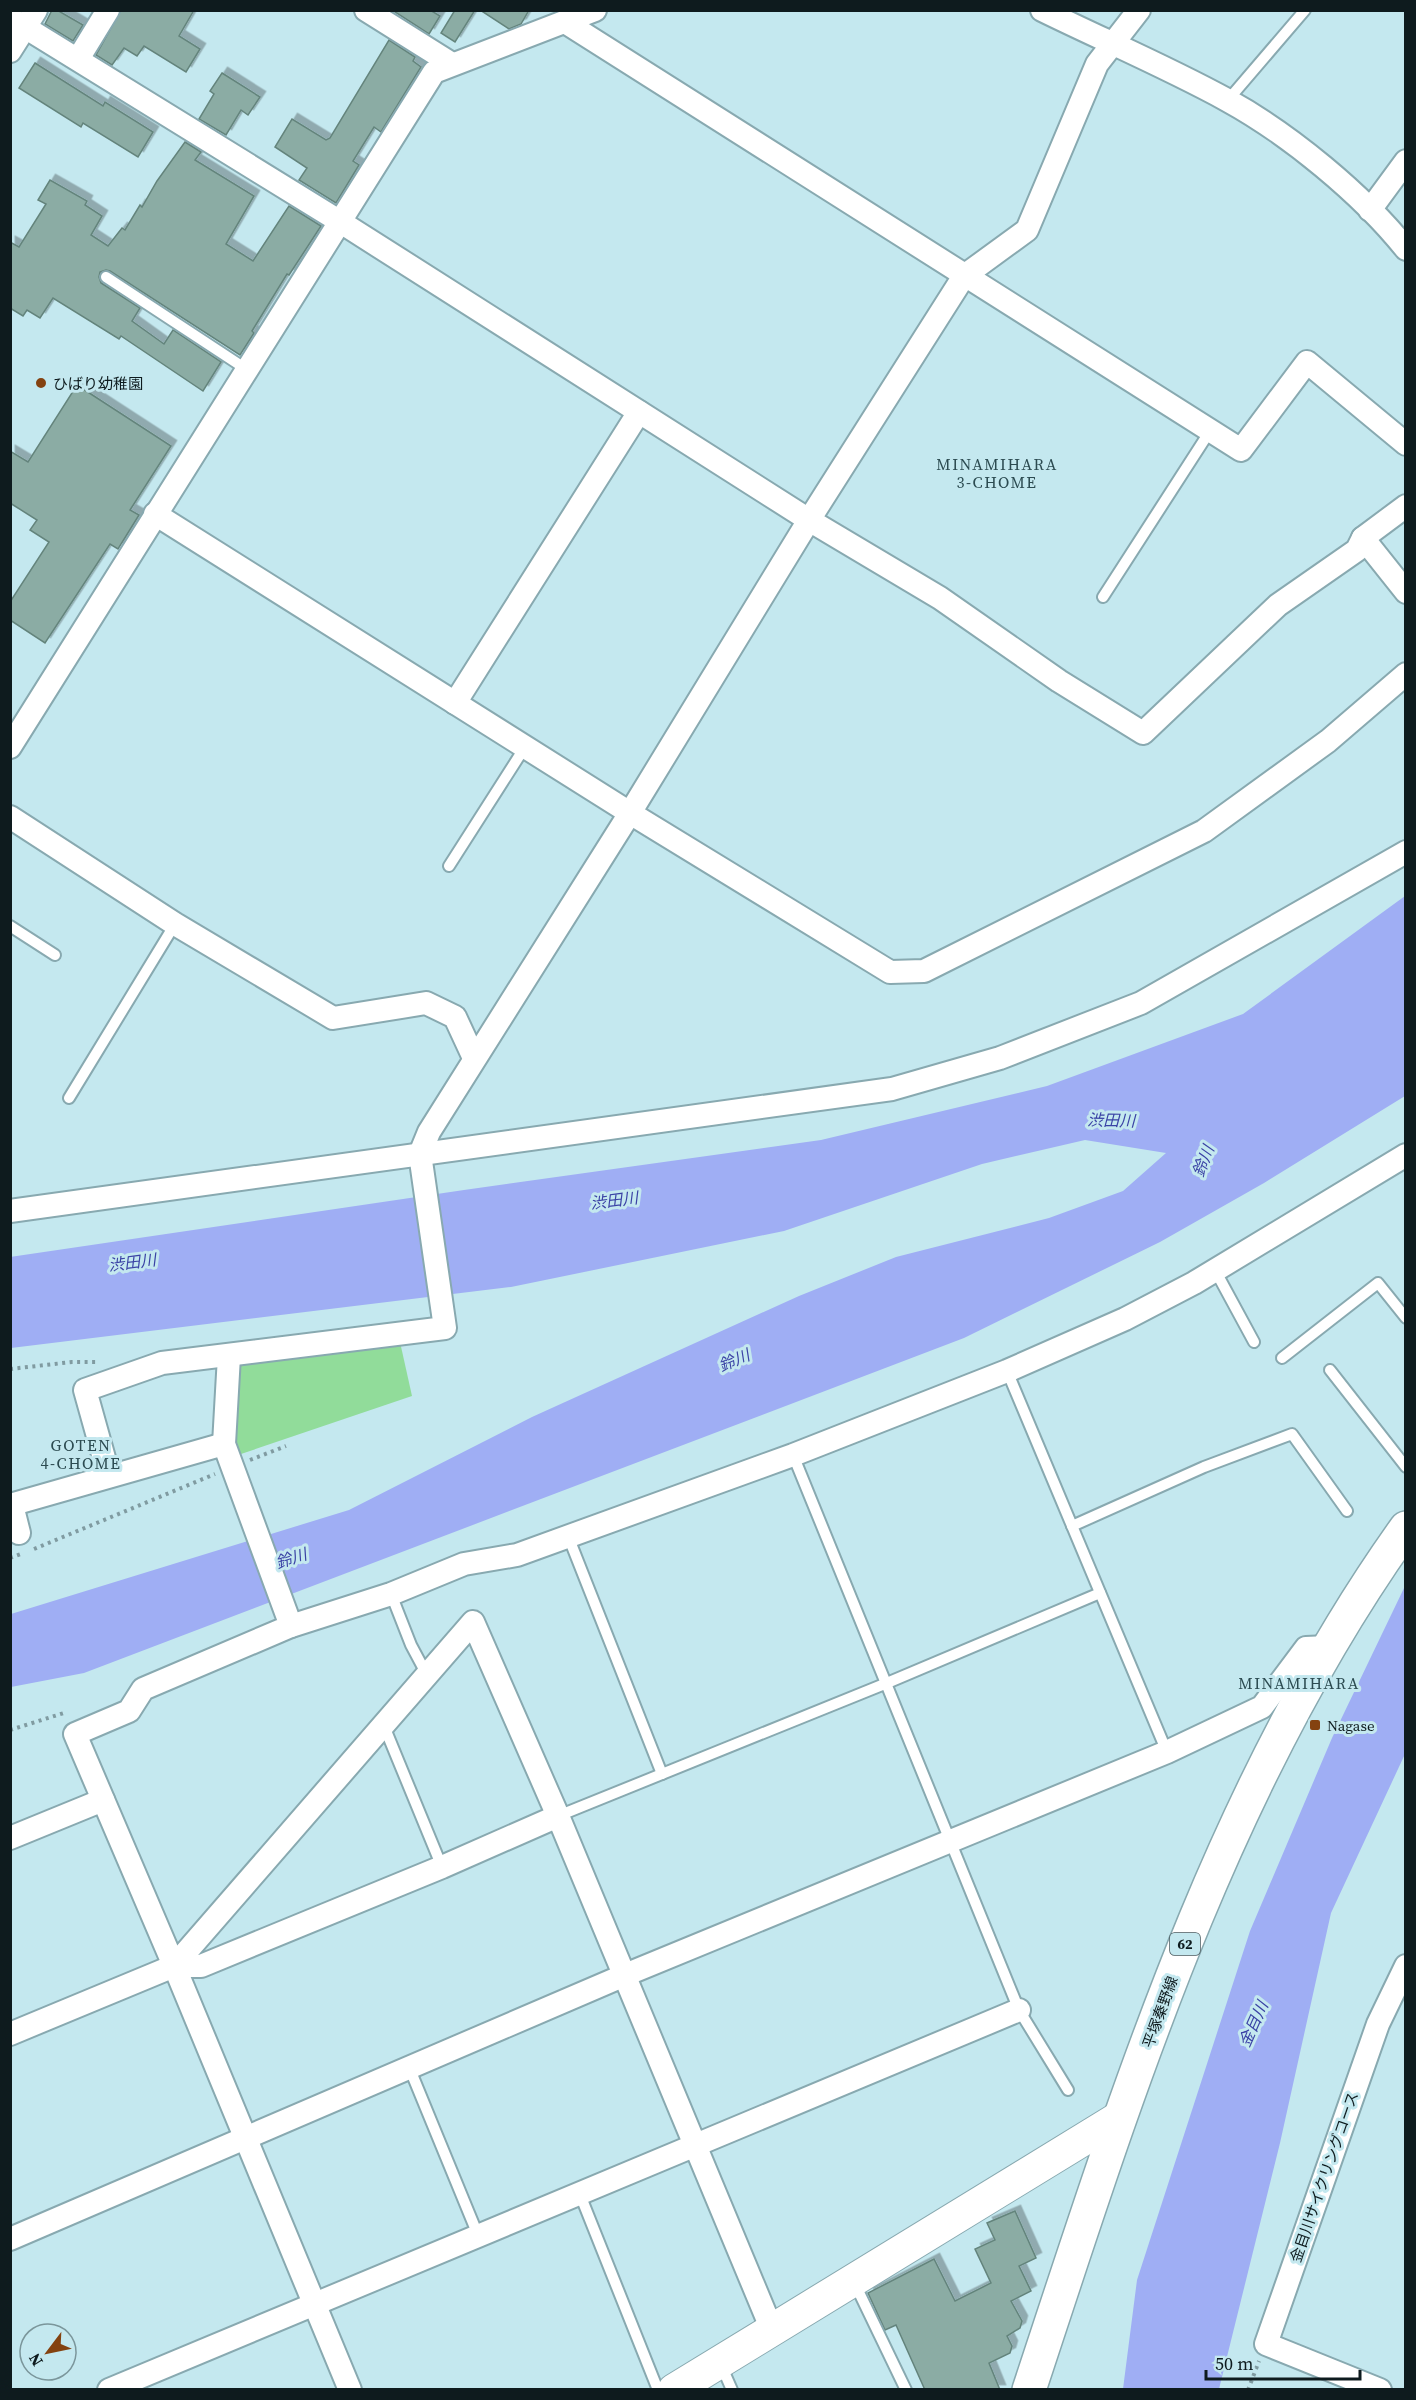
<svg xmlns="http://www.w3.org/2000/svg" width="1416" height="2400" font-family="'Source Serif 4','Noto Sans JP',serif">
	<defs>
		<filter id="shadow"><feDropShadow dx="5.5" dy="-5.5" stdDeviation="0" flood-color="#0004"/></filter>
	</defs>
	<rect width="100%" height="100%" fill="#c4e8ef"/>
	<polygon fill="#91dc9a" points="400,1342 412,1396 238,1455 230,1426 240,1364"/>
	<g fill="#9faef4">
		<polygon points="1405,896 1405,1096 1264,1183 1160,1242 964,1338 84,1673 11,1687 11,1614 349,1510 532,1417 799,1296 896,1257 1049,1218 1123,1191 1166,1153 1085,1140 982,1164 784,1231 511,1287 11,1348 10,1257 464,1190 821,1140 1047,1086 1243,1014"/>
		<polygon points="1405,1586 1405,1754 1331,1913 1280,2143 1219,2389 1123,2389 1137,2280 1250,1931 1332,1738"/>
	</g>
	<g fill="#8baca4" stroke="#64847c" stroke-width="1.5" filter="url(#shadow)">
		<polygon points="52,10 57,10 83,25 73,41 45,24"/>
		<polygon points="121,10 194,10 179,36 200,49 186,72 144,46 137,56 124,48 112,65 96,55"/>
		<polygon points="392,10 430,10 440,16 429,34"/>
		<polygon points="455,10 475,10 455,42 441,33"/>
		<polygon points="480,10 529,10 521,24 509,29"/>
		<polygon points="389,40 415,57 413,61 421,67 381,132 374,127 353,161 359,165 336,203 299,180 307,168 275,147 292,119 326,140 330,138"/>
		<polygon points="35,63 103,106 105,102 153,132 138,157 83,123 81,127 19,88"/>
		<polygon points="222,73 260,97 248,115 241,110 226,135 199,119 214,94 210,91"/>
		<polygon points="185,142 201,152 195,160 254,196 226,244 253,261 289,206 321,226 289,275 287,274 252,331 254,333 240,355 110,271 106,270 100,272 99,277 101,283 140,308 132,321 164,344 173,330 221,362 203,391 121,336 119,339 53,298 40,318 27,310 23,316 10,308 10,242 19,247 46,204 38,200 50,180 87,201 85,205 102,216 91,235 108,246 122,228 125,230 140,205 142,207 157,181"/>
		<polygon points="77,385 171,446 130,510 139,515 118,549 110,544 45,643 10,620 10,602 49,542 30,530 37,520 10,503 10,451 28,462"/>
		<polygon points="1015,2211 1036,2258 1019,2266 1031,2291 1011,2301 1022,2321 1020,2328 1007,2336 1012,2346 1010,2353 989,2363 1000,2390 925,2390 896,2325 885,2330 868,2293 934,2259 955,2301 991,2283 975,2249 995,2240 987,2223"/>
	</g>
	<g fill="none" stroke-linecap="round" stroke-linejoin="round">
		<g stroke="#88a9b0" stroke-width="14">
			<g id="lane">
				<polyline points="1228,100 1305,10"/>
				<polyline points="106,277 246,369"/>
				<polyline points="1103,597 1210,431"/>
				<polyline points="449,866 525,747"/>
				<polyline points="10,926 55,955"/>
				<polyline points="69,1098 175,924"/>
				<polyline points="1215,1270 1254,1342"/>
				<polyline points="1282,1358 1378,1283 1406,1318"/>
				<polyline points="1330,1370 1406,1467"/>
				<polyline points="1007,1371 1167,1752"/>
				<polyline points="793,1455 1019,2010 1068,2090"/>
				<polyline points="1072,1526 1204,1467 1292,1434 1347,1511"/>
				<polyline points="568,1536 662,1774"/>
				<polyline points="391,1594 411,1645 427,1675"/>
				<polyline points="384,1726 442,1867"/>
				<polyline points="558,1816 887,1683 1100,1593"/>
				<polyline points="409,2067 478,2235"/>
				<polyline points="579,2192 658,2390"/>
				<polyline points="854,2282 906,2390"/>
				<polyline points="721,2365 732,2390"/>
			</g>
		</g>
		<g stroke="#88a9b0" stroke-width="26">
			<g id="street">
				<polyline points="366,10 452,64"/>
				<path d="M1042,10C1103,40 1167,67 1227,100C1289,134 1362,194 1406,249"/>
				<polyline points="10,18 339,221 809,520 940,598 1059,681 1143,733 1278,605 1357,550 1363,538 1406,506"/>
				<polyline points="565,22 1241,450 1307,362 1406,444"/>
				<polyline points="10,51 36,10"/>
				<polyline points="78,59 108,10"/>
				<polyline points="1370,210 1406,161"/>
				<polyline points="155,514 630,813 890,972 924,971 1204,831 1328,741 1406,674"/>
				<polyline points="1363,538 1406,592"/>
				<polyline points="455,703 639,412"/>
				<polyline points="10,747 434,72 595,10"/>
				<polyline points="10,817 175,924 333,1018 426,1003 455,1017 474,1058"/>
				<polyline points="10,1211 892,1089 1000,1058 1141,1003 1406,852"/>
				<polyline points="229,1356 224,1444 291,1626 143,1689 129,1711 75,1734 178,1975 350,2390"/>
				<polyline points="109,1476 85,1390 162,1363 445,1328 420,1154 429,1132 630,813 809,520 964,276 1027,230 1097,64 1139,10"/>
				<polyline points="10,1505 224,1444"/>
				<polyline points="12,1505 19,1533"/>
				<polyline points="291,1626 391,1594 464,1564 517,1555 793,1455 1007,1371 1125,1319 1194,1283 1406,1155"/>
				<polyline points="10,1838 103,1800"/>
				<polyline points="174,1966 473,1622 558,1816 772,2330"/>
				<polyline points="10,2034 174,1966 201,1966 442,1867 558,1816"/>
				<polyline points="10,2239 625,1975 1167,1752 1262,1707 1306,1648 1328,1647"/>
				<polyline points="109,2390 1019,2010"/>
				<polyline points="1380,2390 1266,2344 1378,2024 1406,1966"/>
			</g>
		</g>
		<g stroke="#88a9b0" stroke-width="34">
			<polyline id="secondary" points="674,2390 1120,2117"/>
		</g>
		<g stroke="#88a9b0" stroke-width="36">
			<path id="primary" d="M1029,2390C1127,2093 1222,1785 1406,1528"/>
		</g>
		<g stroke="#809ba1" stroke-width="4" stroke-dasharray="3 4.5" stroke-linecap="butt">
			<polyline points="10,1369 72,1362 98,1362"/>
			<polyline points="250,1460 286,1446"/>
			<polyline points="34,1549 215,1474"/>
			<polyline points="10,1558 21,1554"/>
			<polyline points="10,1730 67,1712"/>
			<polyline points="1248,2390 1259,2361"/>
		</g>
		<use href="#lane" stroke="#fff" stroke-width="10"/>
		<use href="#street" stroke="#fff" stroke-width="22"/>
		<use href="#secondary" stroke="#fff" stroke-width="32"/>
		<use href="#primary" stroke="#fff" stroke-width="33"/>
	</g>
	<g fill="#844210" stroke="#c4e8ef" stroke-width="2">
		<circle cx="41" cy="383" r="6"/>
		<rect x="1309" y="1719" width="12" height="12" rx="3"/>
	</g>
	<g text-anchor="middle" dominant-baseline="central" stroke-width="6" stroke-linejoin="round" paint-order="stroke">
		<rect fill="#c4e8ef" stroke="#45585d" stroke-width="1.5" x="1170" y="1933" width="30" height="22" rx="4.5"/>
		<g font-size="14" font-weight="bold" fill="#0e1b1e">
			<text x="1185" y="1944">62</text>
		</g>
		<g font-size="15" fill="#0e1b1e" stroke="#c4e8ef" text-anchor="start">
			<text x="53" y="383">ひばり幼稚園</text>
			<text x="1327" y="1725">Nagase</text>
		</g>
		<g font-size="15" fill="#0e1b1e" stroke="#c4e8ef">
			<text transform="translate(1160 2012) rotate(-70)">平塚秦野線</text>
			<text transform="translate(1324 2177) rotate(-71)">金目川サイクリングコース</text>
		</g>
		<g font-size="16" letter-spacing="1.5" fill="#2c4b51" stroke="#c4e8ef">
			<text x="997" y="464">MINAMIHARA<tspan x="997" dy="18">3-CHOME</tspan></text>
			<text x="81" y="1445">GOTEN<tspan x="81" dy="18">4-CHOME</tspan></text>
			<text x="1299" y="1683">MINAMIHARA</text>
		</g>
		<g font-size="16" font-style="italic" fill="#3a42a5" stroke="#c4e8ef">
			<text transform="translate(1111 1120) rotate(1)">渋田川</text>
			<text transform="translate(1203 1161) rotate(-69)">鈴川</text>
			<text transform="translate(614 1200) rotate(-7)">渋田川</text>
			<text transform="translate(132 1262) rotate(-7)">渋田川</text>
			<text transform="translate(734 1360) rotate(-23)">鈴川</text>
			<text transform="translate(291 1558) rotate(-18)">鈴川</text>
			<text transform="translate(1253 2024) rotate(-66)">金目川</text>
		</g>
	</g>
	<rect width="1416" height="2400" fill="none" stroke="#0e1b1e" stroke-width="24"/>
	<g transform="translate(48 2352) rotate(238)"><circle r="28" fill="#c4e8ef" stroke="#7b969b" stroke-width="1.5"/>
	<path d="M0-4.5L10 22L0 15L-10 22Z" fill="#844210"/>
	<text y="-9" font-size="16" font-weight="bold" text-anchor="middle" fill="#0e1b1e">N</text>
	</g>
	<path d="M1206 2370v9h154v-9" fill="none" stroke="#0e1b1e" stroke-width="3"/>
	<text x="1215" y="2370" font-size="18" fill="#0e1b1e" stroke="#c4e8ef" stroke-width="4.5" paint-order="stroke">50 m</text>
</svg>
